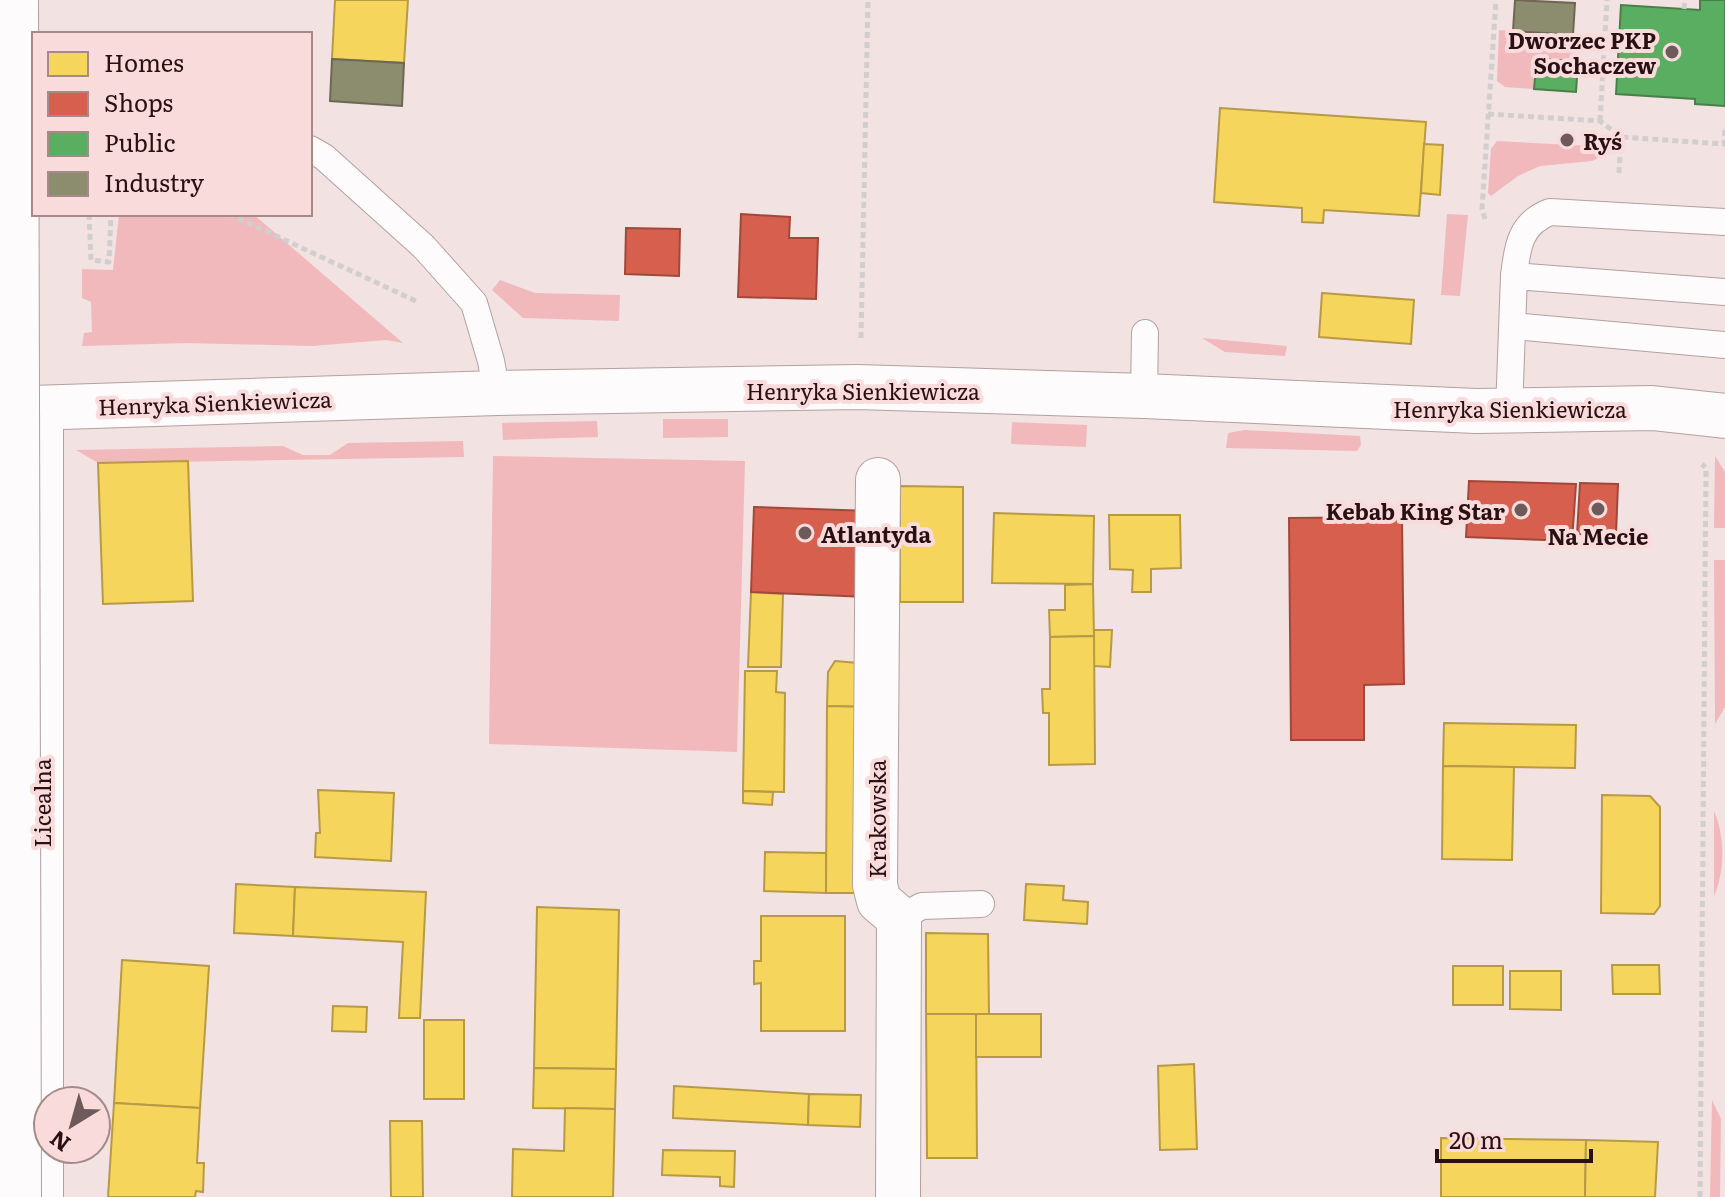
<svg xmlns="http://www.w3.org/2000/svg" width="1725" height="1197" font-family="Literata,serif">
	<rect width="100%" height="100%" fill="#f2e2e2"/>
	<g fill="#f1b9bb">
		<polygon points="1499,30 1580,36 1578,62 1537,59 1534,89 1505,87 1497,81"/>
		<polygon points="1497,141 1608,147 1603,156 1592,161 1540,166 1518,176 1491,196 1488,193 1491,149"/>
		<polygon points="119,214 253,214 403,343 386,340 312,346 187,343 82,346 84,333 92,332 91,302 82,298 82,269 113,270"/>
		<polygon points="1447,214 1468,215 1460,296 1441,295"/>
		<polygon points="500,280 535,293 620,295 619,321 523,318 492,290"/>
		<polygon points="1202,338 1287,346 1285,356 1225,352"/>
		<polygon points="663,419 728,419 728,437 663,438"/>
		<polygon points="597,421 598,437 503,440 502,423"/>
		<polygon points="1012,422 1087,425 1086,447 1011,444"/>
		<polygon points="1245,430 1360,436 1361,445 1357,451 1226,448 1228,433"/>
		<polygon points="463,441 464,457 98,463 76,450 283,446 303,455 330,455 348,443"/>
		<polygon points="493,456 745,461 737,752 489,744"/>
		<polygon points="1715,456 1725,472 1725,528 1714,528"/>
		<polygon points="1714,560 1725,560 1725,707 1715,724"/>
		<path d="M1714,811C1725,836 1725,871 1714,896Z"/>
		<polygon points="1712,1100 1721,1119 1720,1197 1710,1197"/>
	</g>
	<g fill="#f6d55c" stroke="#b89a46" stroke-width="2">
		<polygon points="335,0 408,0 404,63 332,59"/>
		<polygon points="1220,108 1426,122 1419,216 1324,210 1323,223 1302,222 1302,208 1214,202"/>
		<polygon points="1424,144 1443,145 1440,195 1421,193"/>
		<polygon points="1322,293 1414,300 1411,344 1319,337"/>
		<polygon points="188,461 193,601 103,604 98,463"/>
		<polygon points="900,486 963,487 963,602 900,602"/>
		<polygon points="994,513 1094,516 1093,584 992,583"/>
		<polygon points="1109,515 1180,515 1181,568 1151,569 1151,592 1132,592 1133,570 1110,569"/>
		<polygon points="1093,584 1094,636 1050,637 1049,610 1065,610 1065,585"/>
		<polygon points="751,592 783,594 781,667 748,667"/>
		<polygon points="1094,630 1112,630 1110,667 1094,666"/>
		<polygon points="1094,636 1095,764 1049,765 1049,713 1043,713 1042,689 1050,689 1050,637"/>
		<polygon points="835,661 870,664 869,707 827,706 828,672"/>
		<polygon points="745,671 777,671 776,692 785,693 784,792 743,791"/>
		<polygon points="827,706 869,707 868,893 826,893"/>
		<polygon points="1444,723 1576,725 1575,768 1443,766"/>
		<polygon points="1443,766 1514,767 1512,860 1442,859"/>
		<polygon points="318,790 394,793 391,861 315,857 316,833 320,833"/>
		<polygon points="743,791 773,792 772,805 743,803"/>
		<polygon points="1602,795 1650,796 1660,807 1660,906 1654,914 1601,913"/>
		<polygon points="765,852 826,853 826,893 764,891"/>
		<polygon points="236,884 295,887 293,936 234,933"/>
		<polygon points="1026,884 1064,886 1063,900 1088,902 1087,924 1024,920"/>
		<polygon points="295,887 426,892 420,1018 399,1018 403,942 293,936"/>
		<polygon points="537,907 619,910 616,1069 534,1068"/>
		<polygon points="761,916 845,916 845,1031 761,1031 761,983 754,984 754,961 761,961"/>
		<polygon points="926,933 988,934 989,1014 926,1014"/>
		<polygon points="122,960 209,966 200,1108 114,1103"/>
		<polygon points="1612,965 1659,965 1660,994 1613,994"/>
		<rect x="1453" y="966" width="50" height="39"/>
		<polygon points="1510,971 1561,971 1561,1010 1510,1009"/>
		<polygon points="333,1006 367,1007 366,1032 332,1031"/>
		<polygon points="926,1014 976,1014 977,1158 927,1158"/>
		<rect x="976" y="1014" width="65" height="43"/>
		<rect x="424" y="1020" width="40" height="79"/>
		<polygon points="1194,1064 1197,1149 1160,1150 1158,1066"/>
		<polygon points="534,1068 616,1069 615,1109 533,1108"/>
		<polygon points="674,1086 809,1094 808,1125 673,1118"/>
		<polygon points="809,1094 861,1095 860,1127 808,1125"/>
		<polygon points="114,1103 200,1108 197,1163 204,1163 203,1192 196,1191 195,1197 108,1197"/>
		<polygon points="565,1108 615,1109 613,1197 512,1197 513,1149 564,1151"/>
		<polygon points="390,1121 422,1121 423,1197 391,1197"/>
		<polygon points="1441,1138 1586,1140 1585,1197 1441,1197"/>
		<polygon points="1586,1140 1658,1142 1655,1197 1585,1197"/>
		<polygon points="663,1150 735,1151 734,1187 720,1186 720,1177 662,1175"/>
	</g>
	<g fill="#d6604d" stroke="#a2483b" stroke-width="2">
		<polygon points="741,214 790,217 789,238 818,238 816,299 738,297"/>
		<polygon points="626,228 680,229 679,276 625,274"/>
		<polygon points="1469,481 1576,484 1572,541 1466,537"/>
		<polygon points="1580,483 1618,484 1616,535 1577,534"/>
		<polygon points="754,507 870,511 866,597 751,592"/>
		<polygon points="1402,517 1404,684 1364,685 1364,740 1291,740 1289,518"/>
	</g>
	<g fill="#5aae61" stroke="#4b7f49" stroke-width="2">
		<polygon points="1700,0 1725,0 1725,106 1695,104 1695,99 1616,94 1621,5 1700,10"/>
		<polygon points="1537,58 1578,62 1576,92 1534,89"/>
	</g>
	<g fill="#8c8c6e" stroke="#6e6752" stroke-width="2">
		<polygon points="1515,0 1575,3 1573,35 1513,31"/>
		<polygon points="332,59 404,63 402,106 330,101"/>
	</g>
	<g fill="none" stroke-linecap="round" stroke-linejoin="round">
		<g stroke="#b3a0a1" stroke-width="28">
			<g id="service">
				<polyline points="310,149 324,157 424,247 474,303 491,361 497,393"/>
				<path d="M1514,276C1517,248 1520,223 1550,212L1725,222"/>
				<polyline points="1513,326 1725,345"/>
				<polyline points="1144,396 1145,333"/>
				<polyline points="1509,410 1514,276 1725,292"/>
				<polyline points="899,918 922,906 981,904"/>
			</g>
		</g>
		<g stroke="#b3a0a1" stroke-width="46">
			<g id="minor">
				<polyline points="41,408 41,1197"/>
				<polyline points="878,480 875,885 879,901 899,918 898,1197"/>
			</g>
		</g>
		<g stroke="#b3a0a1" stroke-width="46">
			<polyline id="tertiary" points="0,409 497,393 858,387 1144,396 1476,411 1652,408 1725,416"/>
		</g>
		<g stroke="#d3cece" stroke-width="5" stroke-dasharray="6 4" stroke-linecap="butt">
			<polyline points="1684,9 1685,0"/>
			<polyline points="1488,114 1600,121 1621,137 1724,144 1725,128"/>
			<polyline points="1600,121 1607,0"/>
			<polyline points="1619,173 1621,137"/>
			<polyline points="89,214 91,260 109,262 111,214"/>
			<polyline points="229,214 416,301"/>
			<polyline points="1485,219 1482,209 1496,0"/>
			<polyline points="861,338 868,0"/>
			<polyline points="1700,1197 1706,468 1702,464"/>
		</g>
		<use href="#service" stroke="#fdfbfb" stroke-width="26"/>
		<use href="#minor" stroke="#fdfbfb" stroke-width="44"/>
		<use href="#tertiary" stroke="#fdfbfb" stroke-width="44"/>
		<g stroke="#b3a0a1" stroke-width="46" stroke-linecap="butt">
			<polyline id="secondary-bridge" points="16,0 19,1197"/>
		</g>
		<use href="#secondary-bridge" stroke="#fdfbfb" stroke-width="44"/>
	</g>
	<g fill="#6f5a5b" stroke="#f9dbdc" stroke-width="3">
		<circle cx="1672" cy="52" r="8"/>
		<circle cx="1567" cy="140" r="8"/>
		<circle cx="1598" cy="509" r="8"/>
		<circle cx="1521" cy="510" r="8"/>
		<circle cx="805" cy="533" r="8"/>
	</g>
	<g text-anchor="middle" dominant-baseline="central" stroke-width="8" stroke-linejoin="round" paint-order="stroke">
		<g font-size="22" font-weight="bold" fill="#291012" stroke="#f9dbdc" text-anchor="end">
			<text x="1656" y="39">Dworzec PKP<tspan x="1656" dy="25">Sochaczew</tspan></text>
			<text x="1583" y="140" text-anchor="start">Ryś</text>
			<text x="1505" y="510">Kebab King Star</text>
			<text x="821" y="533" text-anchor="start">Atlantyda</text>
			<text x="1598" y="535" text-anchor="middle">Na Mecie</text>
		</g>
		<g font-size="22" fill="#291012" stroke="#f9dbdc">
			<text x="863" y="390">Henryka Sienkiewicza</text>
			<text transform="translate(215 402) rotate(-2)">Henryka Sienkiewicza</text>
			<text x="1510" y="408">Henryka Sienkiewicza</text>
			<text transform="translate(41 803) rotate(-90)">Licealna</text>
			<text transform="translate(876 819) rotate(-90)">Krakowska</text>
		</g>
	</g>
	<rect x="32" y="32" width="280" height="184" fill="#f9dbdc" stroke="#a68a8b" stroke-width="2"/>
	<rect x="48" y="52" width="40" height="24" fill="#f6d55c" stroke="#a68a8b" stroke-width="2"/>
	<text x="104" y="72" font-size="24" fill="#291012">Homes</text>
	<rect x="48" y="92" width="40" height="24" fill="#d6604d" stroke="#a68a8b" stroke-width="2"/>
	<text x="104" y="112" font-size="24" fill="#291012">Shops</text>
	<rect x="48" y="132" width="40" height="24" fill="#5aae61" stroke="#a68a8b" stroke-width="2"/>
	<text x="104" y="152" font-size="24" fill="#291012">Public</text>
	<rect x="48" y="172" width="40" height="24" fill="#8c8c6e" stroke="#a68a8b" stroke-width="2"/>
	<text x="104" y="192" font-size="24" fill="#291012">Industry</text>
	<g transform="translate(72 1125) rotate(217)"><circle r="38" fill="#f9dbdc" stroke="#a68a8b" stroke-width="2"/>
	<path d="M0-6L14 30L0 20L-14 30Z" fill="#6f5a5b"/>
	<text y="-12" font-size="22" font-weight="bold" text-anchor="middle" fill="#291012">N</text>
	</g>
	<path d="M1437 1149v12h154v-12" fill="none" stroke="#291012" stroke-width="4"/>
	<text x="1449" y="1149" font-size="24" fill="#291012" stroke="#f9dbdc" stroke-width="6" paint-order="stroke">20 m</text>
</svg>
